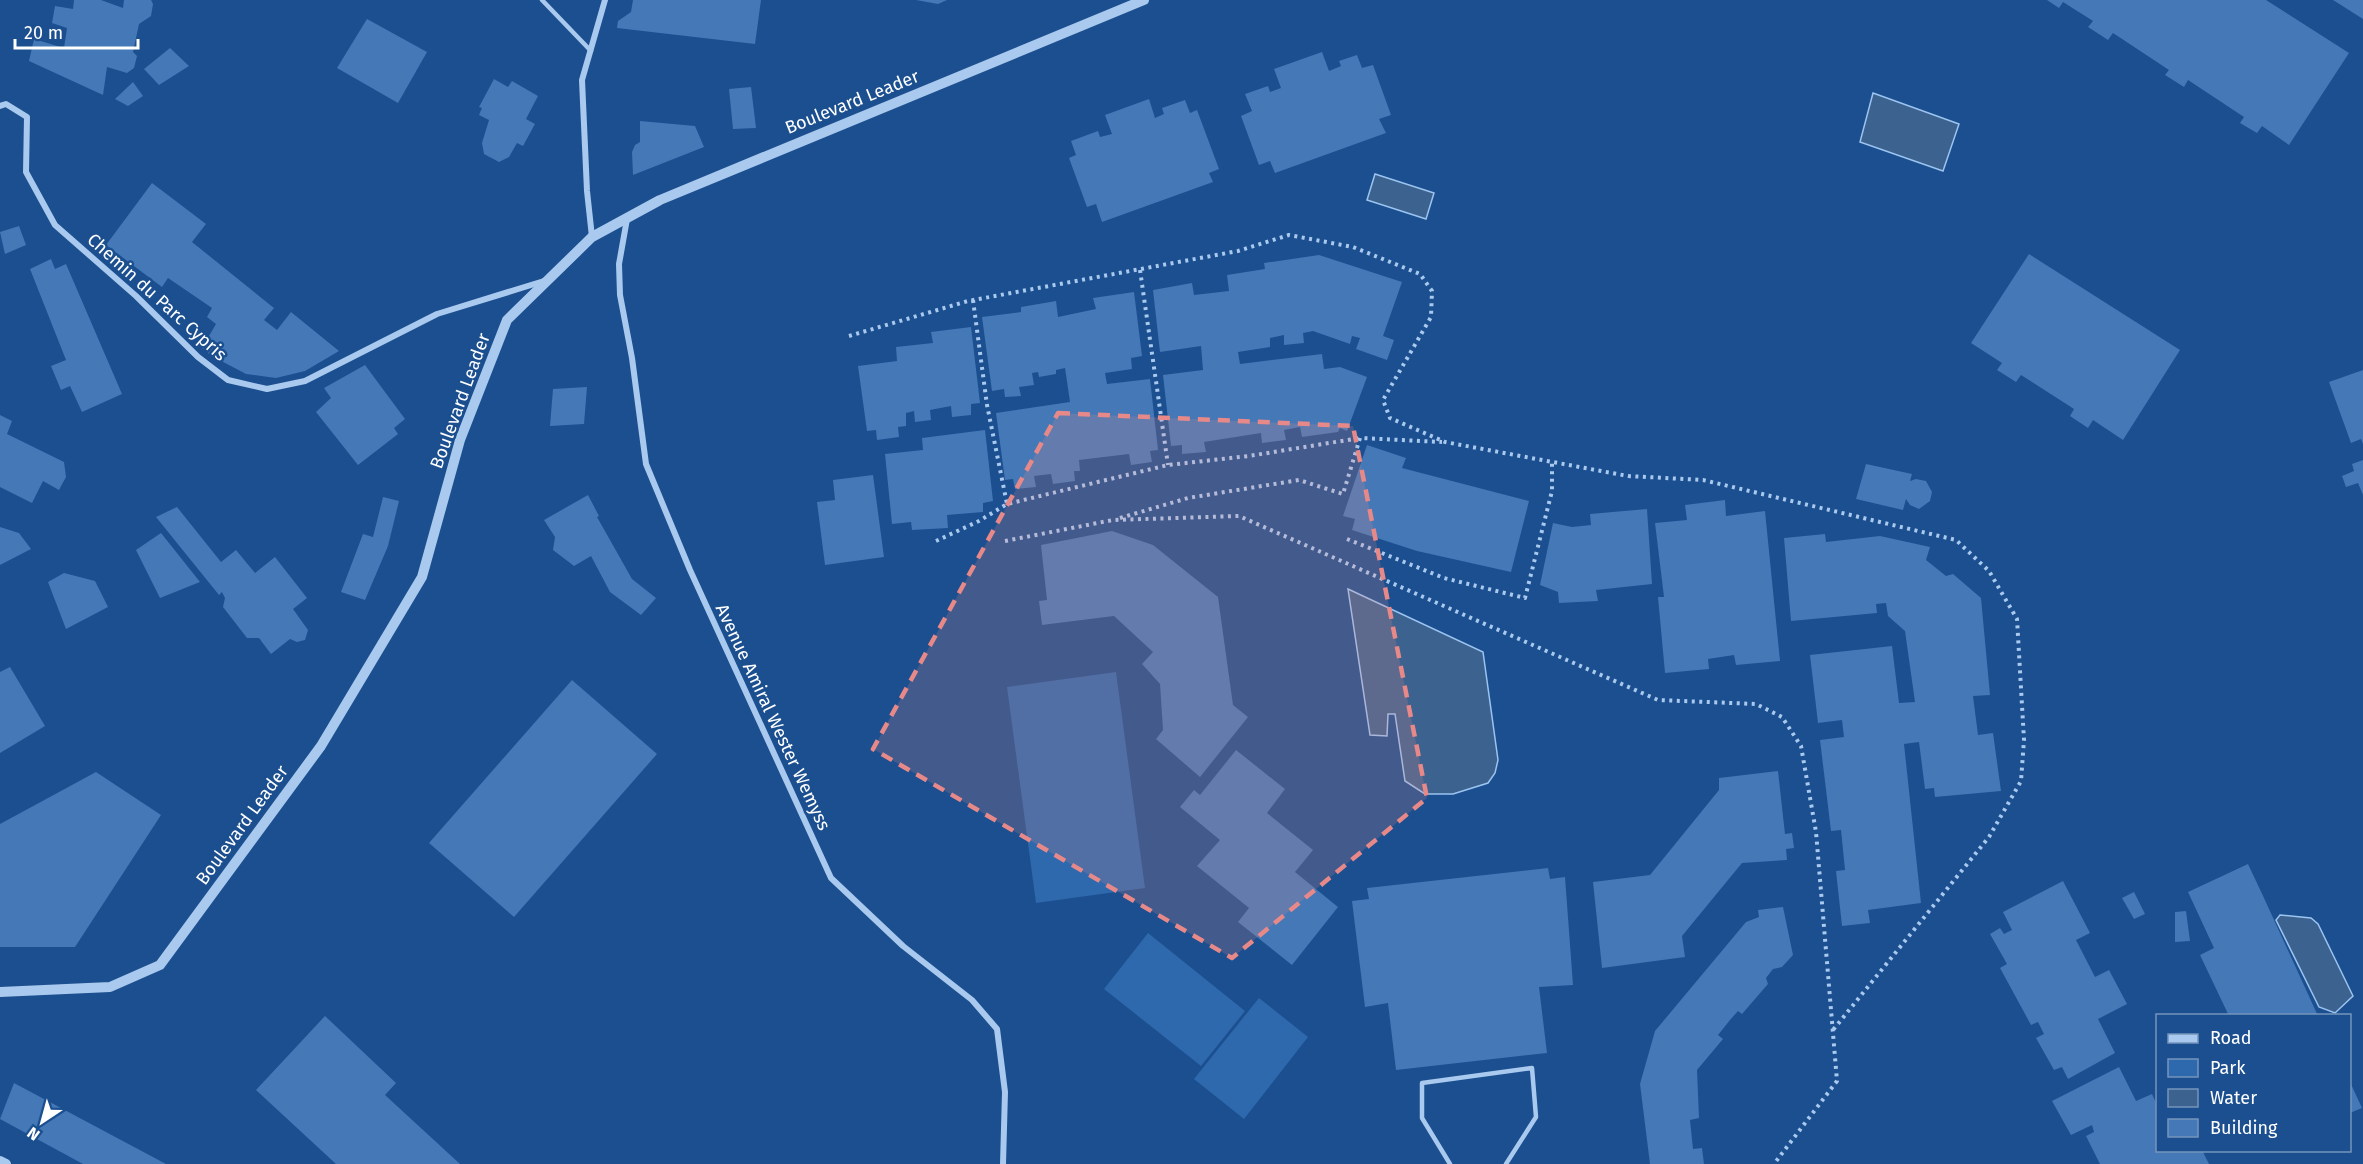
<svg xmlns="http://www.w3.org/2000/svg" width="2363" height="1164" font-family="'Fira Sans',sans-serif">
	<rect width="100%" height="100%" fill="#1b4f8f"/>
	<g fill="#2e69ad">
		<polygon points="1116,672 1145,888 1036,903 1007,687"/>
		<polygon points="1148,933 1245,1011 1201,1066 1104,989"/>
		<polygon points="1259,998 1308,1037 1244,1119 1194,1079"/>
	</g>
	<g fill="#3c6290" stroke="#9cc4f0" stroke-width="1.5">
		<polygon points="1873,93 1959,124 1943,171 1860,142"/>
		<polygon points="1375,174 1434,193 1426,219 1367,200"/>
		<polygon points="1348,589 1483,652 1498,760 1495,773 1488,783 1453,794 1425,794 1405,781 1395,714 1388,714 1387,736 1370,735"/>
		<polygon points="2280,915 2311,918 2318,924 2353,996 2335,1013 2319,1007 2276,920"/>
	</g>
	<g fill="#4478b7">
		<polygon points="74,0 101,0 123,8 124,0 151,0 153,4 151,16 139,24 133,52 137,56 134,68 127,73 107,67 103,95 29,61 34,39 64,48 67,28 52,23 55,6 73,9"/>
		<polygon points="633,0 761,0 755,44 617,28 618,21 631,12"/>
		<polygon points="916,0 947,0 938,4"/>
		<polygon points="2047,0 2266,0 2349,53 2289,145 2262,126 2257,133 2240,123 2244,117 2188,80 2184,87 2165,75 2169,70 2113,33 2108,40 2088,27 2093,21 2063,2 2059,8"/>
		<polygon points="2333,0 2363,0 2363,19"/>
		<polygon points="367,19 427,52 398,103 337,68"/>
		<polygon points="170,48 189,66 159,85 144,69"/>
		<polygon points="1322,52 1329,71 1341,66 1339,61 1357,55 1362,68 1373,65 1391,115 1379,119 1386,133 1275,173 1270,161 1259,165 1241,116 1252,111 1245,94 1268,86 1270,92 1281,88 1274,69"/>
		<polygon points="494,79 508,87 512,81 538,96 526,119 535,124 523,146 517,143 509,157 499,162 484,154 482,143 489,120 479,115 482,108 479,107"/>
		<polygon points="133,82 143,96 128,106 115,99"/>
		<polygon points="751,87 756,128 733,129 729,89"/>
		<polygon points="1149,99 1155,118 1164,114 1162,108 1185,100 1190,113 1197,110 1219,169 1209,173 1213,182 1102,222 1096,204 1087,207 1069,158 1076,155 1071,141 1098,131 1100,137 1112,134 1105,115"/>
		<polygon points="640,121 695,126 704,147 633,175 632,152 635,145 640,142"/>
		<polygon points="152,183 206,224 192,242 274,308 264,320 277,330 291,312 339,351 305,371 276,378 246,374 210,355 202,348 216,324 207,317 212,308 168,278 162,287 106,245"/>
		<polygon points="19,226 26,245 5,254 0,232"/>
		<polygon points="2029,254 2180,350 2123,440 2093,420 2088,428 2070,416 2074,409 2021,375 2016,382 1997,370 2002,363 1971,343"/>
		<polygon points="1319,255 1402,282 1383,336 1394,340 1387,360 1356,349 1360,338 1352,336 1350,344 1313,331 1303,333 1304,343 1284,345 1284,335 1270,338 1270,347 1238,352 1240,364 1322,354 1324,369 1340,367 1367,377 1347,431 1340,428 1338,432 1302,437 1300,427 1284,430 1286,440 1262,443 1261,433 1204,442 1206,452 1182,454 1182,445 1171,446 1163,375 1203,370 1201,346 1160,352 1153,290 1192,283 1194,295 1229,291 1227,275 1265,269 1264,263"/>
		<polygon points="51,259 55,269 66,264 122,394 82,412 70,386 61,390 51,366 66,360 30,269"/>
		<polygon points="1134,292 1142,356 1131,358 1132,369 1105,373 1107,384 1150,379 1158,450 1150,451 1152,462 1131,465 1129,454 1079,460 1080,471 1074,471 1075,481 1053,484 1051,474 1034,476 1036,487 1015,489 1013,479 1005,480 996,413 1070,402 1065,368 1056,370 1056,374 1039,377 1038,372 1032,373 1034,385 1019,387 1021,396 1005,397 1004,389 992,391 982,317 1021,312 1021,307 1056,301 1058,317 1096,309 1093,298"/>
		<polygon points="971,327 980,403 971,404 971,415 952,417 951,406 930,410 931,420 915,422 914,411 906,413 906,426 898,427 899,437 877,440 876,430 867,431 858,366 897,361 896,347 933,343 931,332"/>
		<polygon points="365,365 405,419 394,428 398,434 358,465 316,412 331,398 324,388"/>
		<polygon points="2363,370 2363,444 2361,439 2351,443 2329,382"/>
		<polygon points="587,387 584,424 550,426 553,389"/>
		<polygon points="0,415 12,421 7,434 64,462 66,477 59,490 43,481 32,503 0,487"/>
		<polygon points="985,430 993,501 983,503 983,512 947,515 948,528 912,530 911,522 892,524 885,454 923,450 922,438"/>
		<polygon points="1367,445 1406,458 1402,468 1529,501 1511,572 1417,551 1352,530 1355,519 1343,516"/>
		<polygon points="2363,460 2363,495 2358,483 2346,487 2342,476 2354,471 2352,464"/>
		<polygon points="1866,464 1912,474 1910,481 1916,479 1926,481 1932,492 1930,501 1919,509 1910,505 1906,499 1903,510 1856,499"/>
		<polygon points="873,475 884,557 825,565 817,502 835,500 833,480"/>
		<polygon points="588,495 599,516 597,517 632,579 656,598 641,615 610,592 591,556 574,566 553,550 555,537 544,520"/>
		<polygon points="383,497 399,501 388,546 365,600 341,592 363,534 373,537"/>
		<polygon points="1725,500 1726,516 1765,511 1780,661 1736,665 1734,655 1708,659 1709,669 1665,673 1658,597 1664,597 1655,523 1687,520 1685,505"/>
		<polygon points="177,507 221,562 236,550 255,573 275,557 307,598 293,609 308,630 305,640 297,642 290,639 271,654 259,638 247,638 223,607 225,598 222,592 219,595 156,517"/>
		<polygon points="1647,509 1652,584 1596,590 1598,601 1559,603 1558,592 1540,585 1553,523 1572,527 1591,525 1590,514"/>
		<polygon points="0,527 19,533 31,549 0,565"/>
		<polygon points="1112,531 1153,545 1218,597 1233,705 1248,717 1200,777 1156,739 1163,730 1160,684 1142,664 1153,652 1114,616 1042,625 1039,601 1047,600 1041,545"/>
		<polygon points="161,533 200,582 160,598 136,550"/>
		<polygon points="1825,534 1826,542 1880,536 1930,547 1926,560 1946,576 1953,574 1981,598 1990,695 1973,696 1978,735 1993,733 2001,791 1935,797 1934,788 1925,789 1919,742 1904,744 1921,903 1868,910 1870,923 1842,926 1836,871 1845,870 1841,830 1831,831 1820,740 1844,737 1842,720 1818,723 1810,655 1892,646 1899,703 1915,702 1905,631 1888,616 1886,603 1876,604 1877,613 1791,621 1784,538"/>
		<polygon points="64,573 95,581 108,607 66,629 48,582"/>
		<polygon points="10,667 45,726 0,753 0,672"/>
		<polygon points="572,680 657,754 514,917 429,843"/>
		<polygon points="1236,750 1285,789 1267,813 1313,850 1295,872 1338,907 1292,965 1238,922 1249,908 1197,866 1220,840 1180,807 1194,790 1200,795"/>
		<polygon points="1778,771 1785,834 1792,833 1794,848 1786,849 1787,860 1742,863 1682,936 1685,957 1602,968 1593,882 1650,875 1719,790 1719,778"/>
		<polygon points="96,772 161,815 75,947 0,947 0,824"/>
		<polygon points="2248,864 2264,898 2318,1016 2229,1016 2200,955 2214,948 2188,892"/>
		<polygon points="1548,868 1550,879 1565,877 1573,985 1539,987 1547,1053 1396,1070 1388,1003 1365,1007 1352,901 1369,899 1367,888"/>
		<polygon points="2063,881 2090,933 2076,940 2095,977 2109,970 2127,1004 2098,1019 2115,1053 2068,1079 2062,1067 2054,1070 2036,1038 2044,1034 2038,1022 2031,1025 2000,968 2007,964 1990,934 2000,928 2004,934 2012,930 2003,912"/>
		<polygon points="2134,892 2145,914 2134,919 2122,898"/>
		<polygon points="1783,907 1793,955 1782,967 1773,969 1766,978 1768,984 1742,1014 1738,1011 1730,1020 1718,1035 1723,1039 1697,1070 1699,1118 1690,1120 1693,1149 1702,1148 1704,1164 1650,1164 1640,1084 1655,1031 1746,922 1759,917 1758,910"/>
		<polygon points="2186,911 2190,941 2175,942 2175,912"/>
		<polygon points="325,1016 396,1083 385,1095 460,1164 336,1164 256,1090"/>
		<polygon points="2119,1067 2136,1101 2152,1094 2157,1105 2157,1150 2202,1150 2209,1164 2100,1164 2086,1136 2094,1132 2092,1125 2071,1135 2052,1101"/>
		<polygon points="2350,1082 2362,1108 2350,1113"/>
		<polygon points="14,1083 166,1164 83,1164 0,1119"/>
	</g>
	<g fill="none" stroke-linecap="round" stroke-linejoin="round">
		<g stroke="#a9c9ee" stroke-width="4" stroke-dasharray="3 4.5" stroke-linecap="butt">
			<polyline points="1140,270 1168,465"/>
			<polyline points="973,300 987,405 1007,504"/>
			<polyline points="849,336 968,301 1238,251 1289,235 1353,247 1420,274 1432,291 1431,317 1383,400 1390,418 1445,442 1628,476 1703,480 1956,540 1989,571 2017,619 2024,740 2021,781 1989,837 1833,1030"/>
			<polyline points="1120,518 1188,498 1299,480 1343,494 1360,438 1442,442"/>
			<polyline points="1347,539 1444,578 1525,598 1552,491 1552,461"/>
			<polyline points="936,541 979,521 1007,504 1168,465 1249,456 1360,438"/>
			<polyline points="1005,541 1113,520 1239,516 1658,700 1756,704 1782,717 1801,746 1816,832 1837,1081 1774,1164"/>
		</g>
		<g stroke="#a9c9ee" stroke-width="4.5">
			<polyline points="542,0 591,51"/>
			<polyline points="1450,1164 1422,1118 1422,1083 1532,1068 1536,1117 1506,1164"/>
		</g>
		<g stroke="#a9c9ee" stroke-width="6">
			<polyline points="0,106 6,104 27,117 26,172 55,225 136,296 198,357 228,380 267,389 305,381 437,314 544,281"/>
			<polyline points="627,219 619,264 620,295 632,358 646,464 690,570 831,878 903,946 972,1000 997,1029 1005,1092 1003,1164"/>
			<polyline points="592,237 587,191 582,80 605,0"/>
		</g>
		<g stroke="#a9c9ee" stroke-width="10">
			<polyline points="0,992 110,987 160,965 321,746 422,577 460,440 507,320 592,237 660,200 1144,0"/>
			<polyline points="0,1161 6,1164"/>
		</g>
	</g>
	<path fill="#e88989" fill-opacity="0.2" stroke="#e88989" stroke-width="4.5" stroke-dasharray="12 8" stroke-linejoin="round" d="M1058,413L1353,426L1427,798L1232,958L873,749Z"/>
	<g text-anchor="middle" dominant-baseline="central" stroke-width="5" stroke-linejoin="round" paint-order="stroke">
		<g font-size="18" fill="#fff" stroke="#1b4f8f">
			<text transform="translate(852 102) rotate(-22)">Boulevard Leader</text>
			<text transform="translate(157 297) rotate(42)">Chemin du Parc Cypris</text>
			<text transform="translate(460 401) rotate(-70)">Boulevard Leader</text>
			<text transform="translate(773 717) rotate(65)">Avenue Amiral Wester Wemyss</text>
			<text transform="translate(242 825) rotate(-54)">Boulevard Leader</text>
		</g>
	</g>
	<rect x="2156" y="1014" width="195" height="138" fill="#1b4f8f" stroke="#7695bc" stroke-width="1.5"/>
	<rect x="2168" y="1034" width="30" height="9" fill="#a9c9ee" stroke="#7695bc" stroke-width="1.5"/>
	<text x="2210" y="1044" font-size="18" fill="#ffffff">Road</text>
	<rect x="2168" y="1059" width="30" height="18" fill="#2e69ad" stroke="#7695bc" stroke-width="1.5"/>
	<text x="2210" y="1074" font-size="18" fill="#ffffff">Park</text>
	<rect x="2168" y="1089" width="30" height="18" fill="#3c6290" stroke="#7695bc" stroke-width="1.5"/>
	<text x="2210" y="1104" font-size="18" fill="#ffffff">Water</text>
	<rect x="2168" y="1119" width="30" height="18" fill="#4478b7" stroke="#7695bc" stroke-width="1.5"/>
	<text x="2210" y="1134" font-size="18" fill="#ffffff">Building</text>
	<g transform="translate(42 1122) rotate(216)" stroke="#1b4f8f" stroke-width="4.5" paint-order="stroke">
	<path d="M0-4.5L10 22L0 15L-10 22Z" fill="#ffffff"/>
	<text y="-9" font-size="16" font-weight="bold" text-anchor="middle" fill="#ffffff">N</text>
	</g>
	<path d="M15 39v9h123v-9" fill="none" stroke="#ffffff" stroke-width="3"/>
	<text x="24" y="39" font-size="18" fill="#ffffff" stroke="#1b4f8f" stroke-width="4.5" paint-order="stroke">20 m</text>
</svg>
